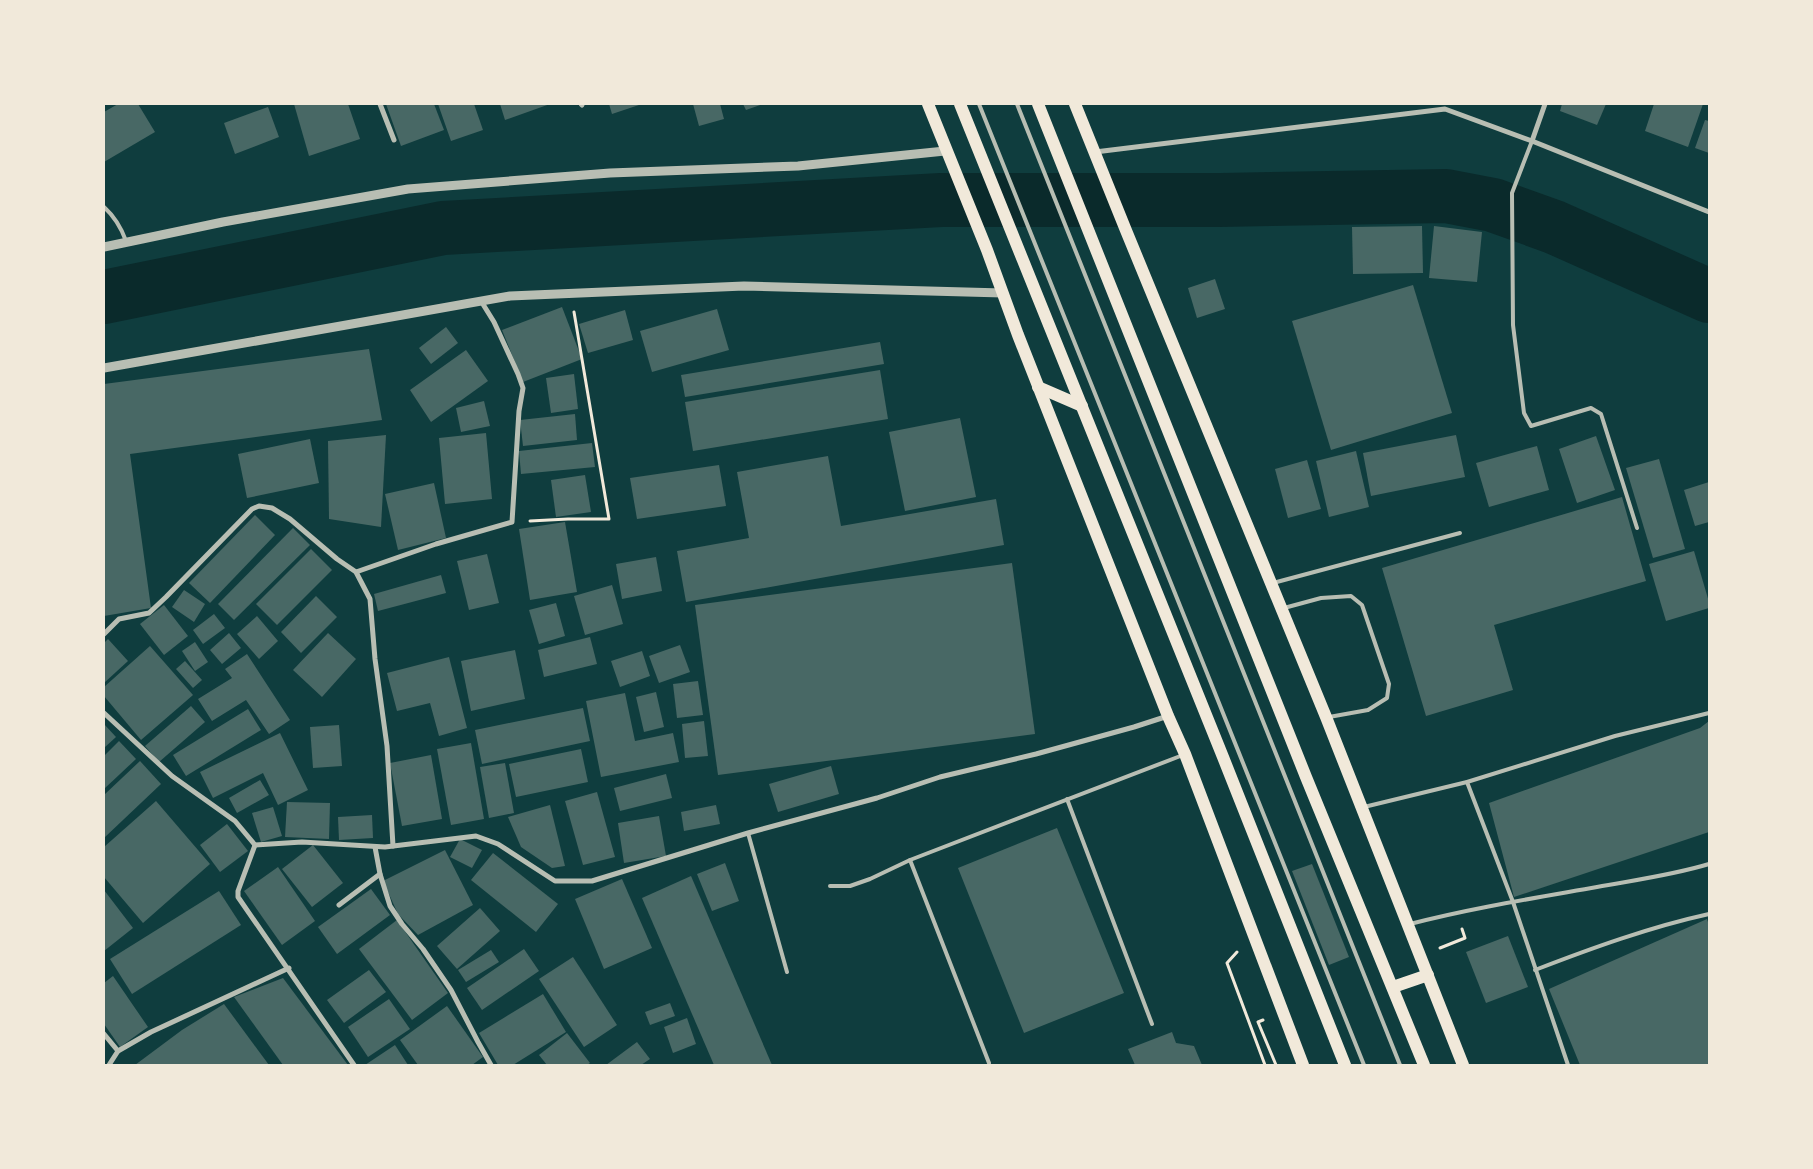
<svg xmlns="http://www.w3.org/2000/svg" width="1813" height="1169" font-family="Poppins,sans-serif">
	<rect width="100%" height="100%" fill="#0f3d3e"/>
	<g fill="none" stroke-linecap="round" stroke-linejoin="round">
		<polyline stroke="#0a2a2b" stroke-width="54" points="104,297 443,228 941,200 1220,200 1446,196 1493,205 1554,227 1709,296"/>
	</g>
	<g fill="#486865">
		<polygon points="118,104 138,104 155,132 104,162 104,112"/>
		<polygon points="294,104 348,104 360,139 309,156"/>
		<polygon points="386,104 434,104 444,130 401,146"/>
		<polygon points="438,104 474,104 483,130 451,141"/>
		<polygon points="500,104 550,104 505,120"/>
		<polygon points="609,104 642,104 612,114"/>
		<polygon points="693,104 720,104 724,119 699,126"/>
		<polygon points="743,104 763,104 746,110"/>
		<polygon points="1562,104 1606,104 1597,125 1560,111"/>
		<polygon points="1654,104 1703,104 1688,147 1645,131"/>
		<polygon points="268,107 279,137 235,154 224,123"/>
		<polygon points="1705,120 1709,121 1709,153 1695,148"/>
		<polygon points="1422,226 1423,273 1353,274 1352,227"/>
		<polygon points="1434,226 1482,232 1477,282 1429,278"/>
		<polygon points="1215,279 1225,309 1197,318 1188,288"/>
		<polygon points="1413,285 1452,413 1331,450 1292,321"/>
		<polygon points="562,307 582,359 523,382 502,330"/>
		<polygon points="717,309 729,350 652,372 640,331"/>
		<polygon points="625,310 633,340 588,353 579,324"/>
		<polygon points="446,327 458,343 431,364 419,348"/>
		<polygon points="880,342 884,364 685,397 681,375"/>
		<polygon points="369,349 382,420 130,454 151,608 104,616 104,384"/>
		<polygon points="466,350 488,381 431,422 410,390"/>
		<polygon points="880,370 888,419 693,451 685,402"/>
		<polygon points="574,374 578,409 551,413 546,378"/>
		<polygon points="484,401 490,426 461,432 456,408"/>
		<polygon points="575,414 577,440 523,446 520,420"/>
		<polygon points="960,418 976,497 905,511 889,432"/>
		<polygon points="486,433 492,499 445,504 439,438"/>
		<polygon points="386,435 381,527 329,519 328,441"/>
		<polygon points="1456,435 1465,477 1371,496 1363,453"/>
		<polygon points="1596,436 1615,490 1577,503 1559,449"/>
		<polygon points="310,439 319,483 247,498 238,454"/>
		<polygon points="592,443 595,467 521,474 519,451"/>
		<polygon points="1537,446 1549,490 1489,507 1476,463"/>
		<polygon points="1356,451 1369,507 1329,517 1316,461"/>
		<polygon points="828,456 841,526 996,499 1004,545 686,602 677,551 749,538 737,472"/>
		<polygon points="1659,459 1685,549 1653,558 1626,468"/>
		<polygon points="1307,460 1321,509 1288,518 1275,469"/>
		<polygon points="719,465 726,506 637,519 630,478"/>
		<polygon points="585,475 591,512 556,517 551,480"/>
		<polygon points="1709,482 1709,522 1695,526 1684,490"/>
		<polygon points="434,483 446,538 398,550 385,494"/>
		<polygon points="1622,497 1646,581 1494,625 1513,690 1426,716 1382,568"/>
		<polygon points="255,515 275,535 210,603 189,583"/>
		<polygon points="565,522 577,592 530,600 519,529"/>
		<polygon points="293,528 310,545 234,620 218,604"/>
		<polygon points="311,549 332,570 277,625 256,604"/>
		<polygon points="1694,551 1709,602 1709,608 1666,621 1649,564"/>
		<polygon points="487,554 499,603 469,610 457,561"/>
		<polygon points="656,557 662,591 622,599 616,564"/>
		<polygon points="1012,563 1035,734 718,775 695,605"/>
		<polygon points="441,575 446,593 378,611 374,594"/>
		<polygon points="612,585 623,624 585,635 574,596"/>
		<polygon points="184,590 205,604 194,622 172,607"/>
		<polygon points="316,596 337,617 301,653 281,632"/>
		<polygon points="556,603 565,636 539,644 529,610"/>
		<polygon points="164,605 188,636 164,655 140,624"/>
		<polygon points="214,614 225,628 203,644 193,630"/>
		<polygon points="257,616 278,641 259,659 237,634"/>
		<polygon points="229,633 241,648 222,664 210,650"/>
		<polygon points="328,633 356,659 322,697 293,670"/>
		<polygon points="590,637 597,664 544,677 538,650"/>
		<polygon points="108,639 128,661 104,683 104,643"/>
		<polygon points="195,642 208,662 195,671 182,651"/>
		<polygon points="680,645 690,672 659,683 649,656"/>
		<polygon points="150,646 193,695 141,740 104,696 104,687"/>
		<polygon points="515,650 525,699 471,711 461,661"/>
		<polygon points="642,651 650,676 620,687 611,661"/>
		<polygon points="247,654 290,720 269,734 246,700 212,721 198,699 232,678 225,669"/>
		<polygon points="449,657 467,728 439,736 430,703 397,711 387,673"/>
		<polygon points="185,661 202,680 193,688 176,669"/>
		<polygon points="698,681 703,715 677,718 673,684"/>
		<polygon points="656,692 664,727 644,732 636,697"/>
		<polygon points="625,693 635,741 673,733 679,762 601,777 586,701"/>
		<polygon points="191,706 205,722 159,762 145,746"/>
		<polygon points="583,708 590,741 482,764 475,730"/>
		<polygon points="248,709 261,730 186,776 173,755"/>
		<polygon points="704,721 708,756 685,758 682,724"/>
		<polygon points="1709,721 1709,832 1514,897 1489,803 1700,728"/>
		<polygon points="104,724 116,737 104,748"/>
		<polygon points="339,725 342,766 313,768 310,727"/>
		<polygon points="280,733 308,790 278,805 263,773 213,798 200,772"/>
		<polygon points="119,741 136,759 104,789 104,756"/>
		<polygon points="471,743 484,819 451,825 437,749"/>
		<polygon points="581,749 588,782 516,797 509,764"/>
		<polygon points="431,755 442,819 402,826 390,763"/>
		<polygon points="140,761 161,784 104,838 104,795"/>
		<polygon points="505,763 514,813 489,818 480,767"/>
		<polygon points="831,766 839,794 778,812 769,784"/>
		<polygon points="666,774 672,798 620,811 614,788"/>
		<polygon points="260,780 269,795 237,813 229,798"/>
		<polygon points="597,792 615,857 583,865 565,801"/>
		<polygon points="156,801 210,864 143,923 104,877 104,847"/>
		<polygon points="287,802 330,803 329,839 285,837"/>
		<polygon points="550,805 565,866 552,868 521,847 508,817"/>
		<polygon points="716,805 720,824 684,831 681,812"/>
		<polygon points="273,807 282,836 261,842 252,813"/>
		<polygon points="372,815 373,838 339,840 338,817"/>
		<polygon points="659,816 666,856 624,863 618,823"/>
		<polygon points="227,824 248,851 220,872 200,845"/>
		<polygon points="1057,828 1124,993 1024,1033 958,868"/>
		<polygon points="460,839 482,850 472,868 450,857"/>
		<polygon points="313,845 343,883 312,907 282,869"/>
		<polygon points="445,850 473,905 418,935 398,914 383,881"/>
		<polygon points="493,853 558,904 536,932 471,880"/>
		<polygon points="725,863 739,901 712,911 697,874"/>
		<polygon points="1312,864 1349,957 1329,965 1292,871"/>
		<polygon points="278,867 315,921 282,945 244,891"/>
		<polygon points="691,876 772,1065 714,1065 642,898"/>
		<polygon points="622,879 652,948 604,969 575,899"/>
		<polygon points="371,889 390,915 337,954 318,927"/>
		<polygon points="104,890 133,928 104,951"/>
		<polygon points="219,891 241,925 132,994 110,959"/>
		<polygon points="480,908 500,931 457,969 437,946"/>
		<polygon points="1707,919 1709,925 1709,1065 1580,1065 1549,989"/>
		<polygon points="397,920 448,993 412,1020 359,949"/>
		<polygon points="1508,936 1528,987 1486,1003 1466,952"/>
		<polygon points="524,949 539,971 482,1010 467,988"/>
		<polygon points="491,950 499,962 466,982 458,970"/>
		<polygon points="573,957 617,1025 584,1047 539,979"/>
		<polygon points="369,970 386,992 344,1023 327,1000"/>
		<polygon points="113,976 148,1027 120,1047 104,1024 104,983"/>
		<polygon points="283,978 348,1065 283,1065 234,997"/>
		<polygon points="543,994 566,1032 513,1065 498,1065 479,1033"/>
		<polygon points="389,999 410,1029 368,1057 348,1027"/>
		<polygon points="670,1003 675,1016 650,1025 645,1012"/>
		<polygon points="224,1004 269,1065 135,1065 182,1030"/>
		<polygon points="447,1006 483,1057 472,1065 418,1065 400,1040"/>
		<polygon points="687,1018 696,1044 673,1053 664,1027"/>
		<polygon points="1172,1032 1176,1043 1194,1046 1202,1065 1135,1065 1128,1049"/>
		<polygon points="567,1033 590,1063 587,1065 547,1065 539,1055"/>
		<polygon points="637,1042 650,1059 641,1065 606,1065"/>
		<polygon points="395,1045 408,1065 365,1065"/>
	</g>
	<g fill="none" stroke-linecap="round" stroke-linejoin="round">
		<g stroke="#f1e9da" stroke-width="3">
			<polyline points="530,521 568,519 609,519 574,312"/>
			<polyline points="1440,948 1465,938 1462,929"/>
			<polyline points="1237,952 1227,963 1265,1065"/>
			<polyline points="1263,1020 1258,1022 1276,1065"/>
		</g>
		<g stroke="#b8beb3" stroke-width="4">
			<polyline points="979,104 1364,1065"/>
			<polyline points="1017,104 1400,1065"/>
			<polyline points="1532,141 1512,193 1513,325 1524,413 1531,426 1591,408 1601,414 1637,528"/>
			<path d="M104,207C115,217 121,227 126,241"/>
			<polyline points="1273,583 1460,533"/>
			<polyline points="1284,608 1321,598 1351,596 1362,605 1389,684 1387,698 1368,710 1329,717"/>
			<polyline points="1467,782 1513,902 1568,1065"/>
			<polyline points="1067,799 1152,1024"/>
			<polyline points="1364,807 1467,782 1615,736 1709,713"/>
			<polyline points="748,833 787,972"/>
			<polyline points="910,860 989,1063"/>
			<polyline points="830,886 850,886 870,879 910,860 1183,755"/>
			<path d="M1410,924C1472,908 1535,898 1597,887C1635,880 1673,875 1709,864"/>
			<path d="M1535,970C1592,948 1650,927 1709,914"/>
		</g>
		<g stroke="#b8beb3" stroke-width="5">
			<polyline points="380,104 394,140"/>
			<polyline points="581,104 582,105"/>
			<polyline points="1532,141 1545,104"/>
			<polyline points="1095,152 1445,109 1532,141 1709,212"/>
			<polyline points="356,572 436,544 512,522 519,411 523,388 518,374 494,322 481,301"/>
			<polyline points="104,634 119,619 149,613 166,597 252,509 259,506 272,508 290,519 337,559 356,572 370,599 375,659 387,746 393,846"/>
			<polyline points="104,713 172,776 235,821 255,845"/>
			<polyline points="255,845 302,842 385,847 476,836 498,844 555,881 592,881 748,833 877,798 940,777 1036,754 1134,727 1168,716"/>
			<polyline points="255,845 238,891 238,897 354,1065"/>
			<polyline points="375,847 380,874 390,906 402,924 423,949 451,990 478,1042 491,1065"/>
			<polyline points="339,905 380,874"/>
			<polyline points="104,1034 118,1051"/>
			<polyline points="109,1065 118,1051 151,1032 289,968"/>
		</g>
		<g stroke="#b8beb3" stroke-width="9">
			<polyline points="104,247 223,222 408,189 610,173 798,166 945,151"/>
			<polyline points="104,368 510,296 744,286 1003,293"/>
		</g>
		<g stroke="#f1e9da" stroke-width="12">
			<polyline points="928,104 987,250 1018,335 1168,716 1185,754 1303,1065"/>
			<polyline points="960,104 1223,757 1345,1065"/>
			<polyline points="1038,104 1306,777 1424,1065"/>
			<polyline points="1075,104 1125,228 1326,717 1463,1065"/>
			<polyline points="1038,387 1082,406"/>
			<polyline points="1393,987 1428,975"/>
		</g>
	</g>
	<rect width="1813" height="1169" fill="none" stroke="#f1e9da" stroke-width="210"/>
</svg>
